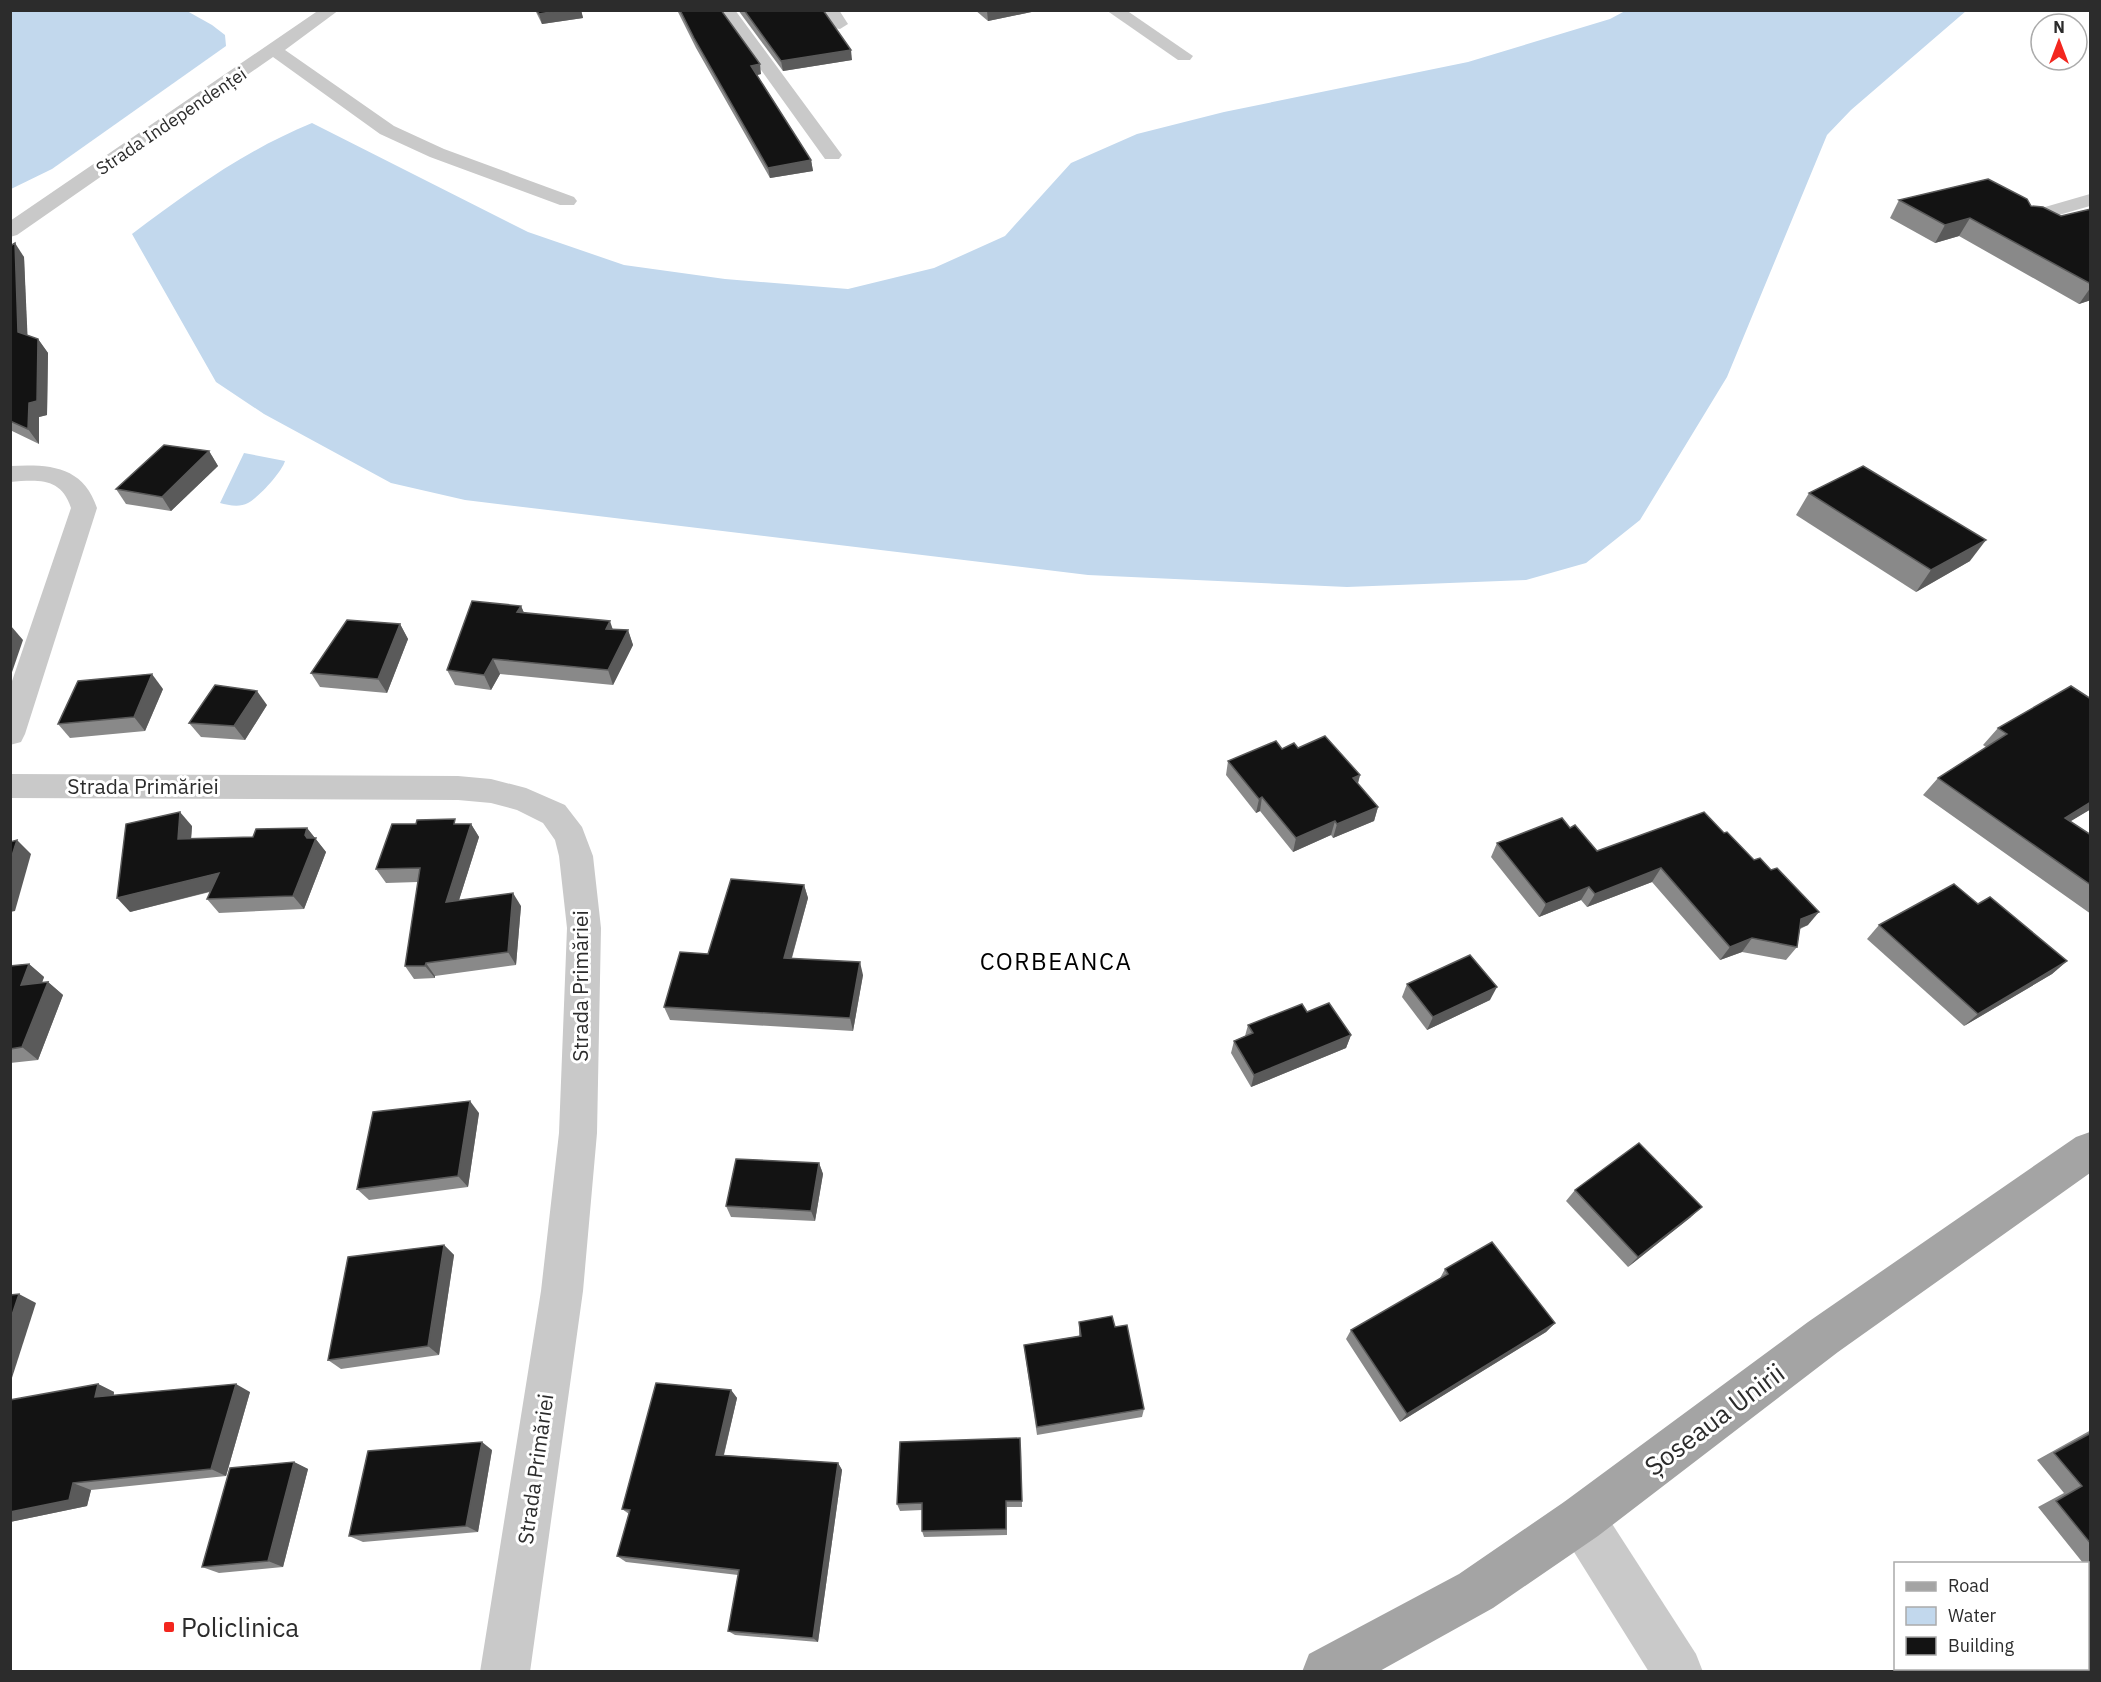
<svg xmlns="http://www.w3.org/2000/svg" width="2101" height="1682" font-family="'IBM Plex Sans',sans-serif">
	<rect width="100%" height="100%" fill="#fff"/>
	<g fill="#c2d8ed">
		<polygon points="11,10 187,11 212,25 225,35 226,46 52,169 11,189"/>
		<path d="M1625,11H1966L1851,110L1827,135L1727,377L1640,520L1586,563L1526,580L1347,587L1088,575L465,500L391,483L264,414L216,382L132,234C191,190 244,151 312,123L528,232L624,265L725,279L848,289L934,268L1005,236L1071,163L1137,134L1224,112L1468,62L1610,19Z"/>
		<path d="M244,453L285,461C282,472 258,498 248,503C239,508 228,505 220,503Z"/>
	</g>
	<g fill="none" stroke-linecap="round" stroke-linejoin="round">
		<g fill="#c9c9c9" fill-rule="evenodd">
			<polygon points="319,10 339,10 285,50 394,126 444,149 574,197 577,201 574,205 560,205 430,157 380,134 273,57 17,235 10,237 10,221"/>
			<polygon points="718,10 735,10 839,151 842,155 839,159 825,159"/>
			<polygon points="822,10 839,10 848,24 840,29 834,28"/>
			<polygon points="1106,10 1126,10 1193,56 1190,60 1178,60"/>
			<polygon points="2090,194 2090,206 2028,224 2021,222 2018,218 2021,214"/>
			<path d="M10,466C50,464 83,466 97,508L25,734L21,742L10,745V687L71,508C61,477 38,480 10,482Z"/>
			<polygon points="10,774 458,776 491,779 526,788 565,805 582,827 593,856 601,928 597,1133 583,1291 530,1672 480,1672 541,1291 559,1133 567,928 559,856 555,840 543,823 517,810 491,803 458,800 10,798"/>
			<polygon points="1581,1496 1598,1502 1696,1654 1703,1672 1649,1672 1564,1536 1558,1519 1564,1502"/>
		</g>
		<polygon fill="#a4a4a4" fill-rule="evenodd" points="2090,1132 2090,1173 1838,1352 1598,1536 1493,1608 1378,1672 1302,1672 1309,1654 1459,1574 1564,1502 1808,1322 2076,1137"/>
	</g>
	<g fill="#898989">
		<polygon points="535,10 581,10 583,18 542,24"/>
		<polygon points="677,10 721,10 761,74 757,75 811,160 813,171 770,178 696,48"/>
		<polygon points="738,10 823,10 852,60 783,71"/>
		<polygon points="975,10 1041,10 988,21"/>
		<polygon points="1899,200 2031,206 2061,216 2091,209 2091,300 2079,304 1959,236 1935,243 1890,218"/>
		<polygon points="10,246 24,257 27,335 38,339 48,353 47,415 39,417 39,444 10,430"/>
		<polygon points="209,451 218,466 171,511 126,504 116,489"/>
		<polygon points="1809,493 1970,561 1916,592 1796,515"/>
		<polygon points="521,606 524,613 613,629 628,630 633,645 613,685 500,674 491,690 455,685 447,670"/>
		<polygon points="400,624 408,639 387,693 320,687 311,673"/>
		<polygon points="163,689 145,731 70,738 58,724"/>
		<polygon points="2091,699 2091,809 2070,821 2091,835 2091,914 1923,795 1938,778 1986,747 1983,745 1998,728"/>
		<polygon points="267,705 245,740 201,737 189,723"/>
		<polygon points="1298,748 1360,775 1358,784 1378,807 1374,821 1333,838 1331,835 1293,852 1260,811 1256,813 1226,775 1228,761 1282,749"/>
		<polygon points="1704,812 1808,925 1800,929 1797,947 1786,960 1742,952 1720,960 1652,882 1587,907 1581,900 1539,917 1491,857 1497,843 1570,828 1597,851"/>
		<polygon points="458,824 471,824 479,837 459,900 521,906 516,965 435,976 435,978 414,979 405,966 418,882 386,883 376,869"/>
		<polygon points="192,826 191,839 253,837 307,828 326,852 304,909 219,913 207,899 210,892 130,912"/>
		<polygon points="804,885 808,898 792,958 863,975 853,1031 670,1020 664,1007 708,954"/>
		<polygon points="1978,904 2067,961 2052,974 1964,1026 1867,939 1879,925"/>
		<polygon points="29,964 44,977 42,983 48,982 63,995 38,1060 10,1063 10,966"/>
		<polygon points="1407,984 1490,1000 1427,1030 1402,997"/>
		<polygon points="1307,1012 1351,1035 1346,1048 1251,1087 1231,1053 1234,1041 1245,1036 1248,1025"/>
		<polygon points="479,1113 468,1187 369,1200 357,1189"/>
		<polygon points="819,1163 823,1174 815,1221 731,1217 726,1206"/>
		<polygon points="1575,1190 1691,1217 1628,1267 1566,1201"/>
		<polygon points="444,1245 454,1255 439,1355 341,1369 328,1360"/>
		<polygon points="1445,1269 1555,1323 1546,1332 1400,1422 1346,1339 1351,1330 1439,1280"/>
		<polygon points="1079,1322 1115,1327 1144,1409 1142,1417 1037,1435 1025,1354 1024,1345 1079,1336"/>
		<polygon points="98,1384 114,1392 114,1395 250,1392 226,1476 91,1490 87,1506 10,1522 10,1400"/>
		<polygon points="731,1390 737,1398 724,1455 838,1463 842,1470 818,1642 735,1635 728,1631 738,1575 626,1562 617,1556 629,1514 622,1509"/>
		<polygon points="2091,1430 2091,1572 2088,1569 2088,1563 2083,1563 2038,1507 2064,1493 2037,1460"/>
		<polygon points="1021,1445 1022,1507 1007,1507 1007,1535 924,1537 922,1531 922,1510 900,1511 897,1504"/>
		<polygon points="492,1450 478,1532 363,1542 349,1536"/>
		<polygon points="294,1462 308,1469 283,1567 219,1573 202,1567"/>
	</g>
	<g fill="#5a5a5a">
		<polygon points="562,10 581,10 583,18 542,24 539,14"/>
		<polygon points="993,10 1041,10 988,21 987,11"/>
		<polygon points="851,50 852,60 783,71 781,61"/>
		<polygon points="760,64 761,74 753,76 751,66"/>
		<polygon points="811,160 813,171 770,178 768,168"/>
		<polygon points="1970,218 1959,236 1935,243 1945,225"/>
		<polygon points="15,243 24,257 28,346 18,332"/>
		<polygon points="2091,287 2091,300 2079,304"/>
		<polygon points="38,339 48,353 47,415 39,417 39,444 28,429 29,403"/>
		<polygon points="209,451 218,466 171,511 162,497"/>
		<polygon points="1986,540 1970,561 1916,592 1931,570"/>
		<polygon points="521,606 527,620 517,612"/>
		<polygon points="610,621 615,636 606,629"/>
		<polygon points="400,624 408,639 387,693 378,679"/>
		<polygon points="11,626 23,640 10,678 10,627"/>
		<polygon points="628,630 633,645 613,685 608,670"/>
		<polygon points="493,659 500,674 491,690 484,675"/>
		<polygon points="152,674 163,689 145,731 134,717"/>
		<polygon points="257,691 267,705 245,740 234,726"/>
		<polygon points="1360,775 1356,789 1353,778"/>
		<polygon points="1262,797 1260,811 1256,813 1259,799"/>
		<polygon points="2091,802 2091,809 2048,835 2065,818"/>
		<polygon points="1378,807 1374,821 1333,838 1337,824"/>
		<polygon points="180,812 192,826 190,853 178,839"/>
		<polygon points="1335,821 1331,835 1293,852 1296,838"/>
		<polygon points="471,824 479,837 454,916 446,902"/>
		<polygon points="307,828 326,852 304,909 293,896 305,835"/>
		<polygon points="17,840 31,854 15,911 10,912 10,862"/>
		<polygon points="1661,868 1652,882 1587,907 1595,894"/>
		<polygon points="219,873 231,886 130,912 117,898"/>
		<polygon points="804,885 808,898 788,971 784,958"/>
		<polygon points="1589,887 1581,900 1539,917 1546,904"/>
		<polygon points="513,893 521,906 516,965 508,952"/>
		<polygon points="1819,912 1808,925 1790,932 1801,919"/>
		<polygon points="1752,938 1742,952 1720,960 1730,947"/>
		<polygon points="2067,961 2052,974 1964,1026 1978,1014"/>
		<polygon points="860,962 863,975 853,1031 850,1018"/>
		<polygon points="426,963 435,976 435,978 425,966"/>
		<polygon points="29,964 44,977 36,998 21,985"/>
		<polygon points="48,982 63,995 38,1060 22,1047"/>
		<polygon points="1497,987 1490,1000 1427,1030 1433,1017"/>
		<polygon points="1351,1035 1346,1048 1251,1087 1254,1075"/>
		<polygon points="470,1101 479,1113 468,1187 458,1176"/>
		<polygon points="819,1163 823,1174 815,1221 811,1211"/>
		<polygon points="1702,1207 1691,1217 1628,1267 1638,1257"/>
		<polygon points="444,1245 454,1255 439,1355 428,1346"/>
		<polygon points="19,1294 36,1303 10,1384 10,1321"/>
		<polygon points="1555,1323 1546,1332 1400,1422 1407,1414"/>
		<polygon points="98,1384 114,1392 111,1405 95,1397"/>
		<polygon points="236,1384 250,1392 226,1476 211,1469"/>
		<polygon points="731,1390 737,1398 722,1462 716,1455"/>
		<polygon points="482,1442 492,1450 478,1532 466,1526"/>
		<polygon points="294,1462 308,1469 283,1567 268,1561"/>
		<polygon points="838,1463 842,1470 818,1642 813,1638"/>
		<polygon points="73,1483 91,1490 87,1506 10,1522 10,1512"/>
	</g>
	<g fill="#131313" stroke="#5a5a5a" stroke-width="1.5">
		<polygon points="537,10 562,10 539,14"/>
		<polygon points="680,10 721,10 760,64 751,66 811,160 768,168 694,38"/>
		<polygon points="744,10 823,10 851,50 781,61"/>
		<polygon points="1988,179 2027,199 2031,206 2043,207 2061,216 2091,209 2091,284 1970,218 1945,225 1899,200"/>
		<polygon points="15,243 18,332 38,339 37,401 29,403 28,429 10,421 10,246"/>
		<polygon points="164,445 209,451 162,497 116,489"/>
		<polygon points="1863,466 1986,540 1931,570 1809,493"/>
		<polygon points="472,601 521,606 517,612 610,621 606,629 628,630 608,670 493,659 484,675 447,670"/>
		<polygon points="347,620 400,624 378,679 311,673"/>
		<polygon points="152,674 134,717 58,724 78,681"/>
		<polygon points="215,685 257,691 234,726 189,723"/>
		<polygon points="2071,686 2091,699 2091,802 2065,818 2091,835 2091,885 1938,778 2007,734 1998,728"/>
		<polygon points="1325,736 1360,775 1353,778 1378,807 1337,824 1335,821 1296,838 1262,797 1259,799 1228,761 1276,741 1282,749 1294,743 1298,748"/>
		<polygon points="180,812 178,839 253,837 256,829 307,828 305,835 307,838 316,838 293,896 207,899 219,873 117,898 126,824"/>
		<polygon points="1704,812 1724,833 1727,832 1754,860 1760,858 1771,870 1777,868 1819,912 1801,919 1797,947 1752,938 1730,947 1661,868 1595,894 1589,887 1546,904 1497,843 1562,818 1570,828 1575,825 1597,851"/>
		<polygon points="455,819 454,824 471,824 446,902 513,893 508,952 426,963 425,966 405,966 420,868 376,869 392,824 416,824 417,820"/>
		<polygon points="17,840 10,862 10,842"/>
		<polygon points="731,879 804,885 784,958 860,962 850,1018 664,1007 680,952 708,954"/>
		<polygon points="1954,884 1978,904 1990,897 2067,961 1978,1014 1879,925"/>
		<polygon points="1470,955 1497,987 1433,1017 1407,984"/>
		<polygon points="29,964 21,985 48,982 22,1047 10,1049 10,966"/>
		<polygon points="1329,1003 1351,1035 1254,1075 1234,1041 1253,1033 1248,1025 1302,1004 1307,1012"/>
		<polygon points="470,1101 458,1176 357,1189 373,1112"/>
		<polygon points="1639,1143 1702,1207 1638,1257 1575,1190"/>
		<polygon points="736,1159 819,1163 811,1211 726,1206"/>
		<polygon points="1492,1242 1555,1323 1407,1414 1351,1330 1448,1274 1445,1269"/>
		<polygon points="444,1245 428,1346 328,1360 348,1257"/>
		<polygon points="19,1294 10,1321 10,1295"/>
		<polygon points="1112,1316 1115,1327 1127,1325 1144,1409 1037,1427 1024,1345 1081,1336 1079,1322"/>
		<polygon points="656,1383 731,1390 716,1455 838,1463 813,1638 728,1631 739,1570 617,1556 630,1510 622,1509"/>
		<polygon points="98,1384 95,1397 236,1384 211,1469 73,1483 69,1500 10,1512 10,1400"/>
		<polygon points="2091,1433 2091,1544 2056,1501 2082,1486 2054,1453"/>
		<polygon points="1020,1438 1022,1501 1006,1501 1006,1529 922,1531 922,1503 897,1504 900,1442"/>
		<polygon points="482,1442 466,1526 349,1536 368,1451"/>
		<polygon points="294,1462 268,1561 202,1567 230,1468"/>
	</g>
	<rect fill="#f3261e" stroke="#fff" stroke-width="2" x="163" y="1621" width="12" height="12" rx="3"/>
	<g text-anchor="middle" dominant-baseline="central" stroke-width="6" stroke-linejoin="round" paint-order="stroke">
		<g font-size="18" fill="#2c2c2c" stroke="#fff">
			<text transform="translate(171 121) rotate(-34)">Strada Independenței</text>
		</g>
		<g font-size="21" fill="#2c2c2c" stroke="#fff">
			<text x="143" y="786">Strada Primăriei</text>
			<text transform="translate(580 986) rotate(-90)">Strada Primăriei</text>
			<text transform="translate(535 1469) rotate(-82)">Strada Primăriei</text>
		</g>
		<g font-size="24" letter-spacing="1.5" fill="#000" stroke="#fff">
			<text x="1056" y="961">CORBEANCA</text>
		</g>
		<g font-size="26" fill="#2c2c2c" stroke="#fff">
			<text transform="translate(1714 1419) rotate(-37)">Șoseaua Unirii</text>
		</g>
		<g font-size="26" fill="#2c2c2c" stroke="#fff" text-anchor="start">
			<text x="181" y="1627">Policlinica</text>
		</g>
	</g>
	<rect width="2101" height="1682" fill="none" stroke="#2c2c2c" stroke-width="24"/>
	<rect x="1894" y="1562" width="195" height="108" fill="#ffffff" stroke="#ababab" stroke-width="1.5"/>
	<rect x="1906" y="1582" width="30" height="9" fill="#a4a4a4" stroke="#ababab" stroke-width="1.5"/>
	<text x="1948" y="1592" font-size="18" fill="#2c2c2c">Road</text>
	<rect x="1906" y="1607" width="30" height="18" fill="#c2d8ed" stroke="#ababab" stroke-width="1.5"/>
	<text x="1948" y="1622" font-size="18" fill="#2c2c2c">Water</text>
	<rect x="1906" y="1637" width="30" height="18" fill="#131313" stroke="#ababab" stroke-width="1.5"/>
	<text x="1948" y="1652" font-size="18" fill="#2c2c2c">Building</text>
	<g transform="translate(2059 42)"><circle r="28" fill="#ffffff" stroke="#ababab" stroke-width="1.5"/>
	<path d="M0-4.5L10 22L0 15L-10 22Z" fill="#f3261e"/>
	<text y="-9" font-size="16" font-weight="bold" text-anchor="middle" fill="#2c2c2c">N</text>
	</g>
</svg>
